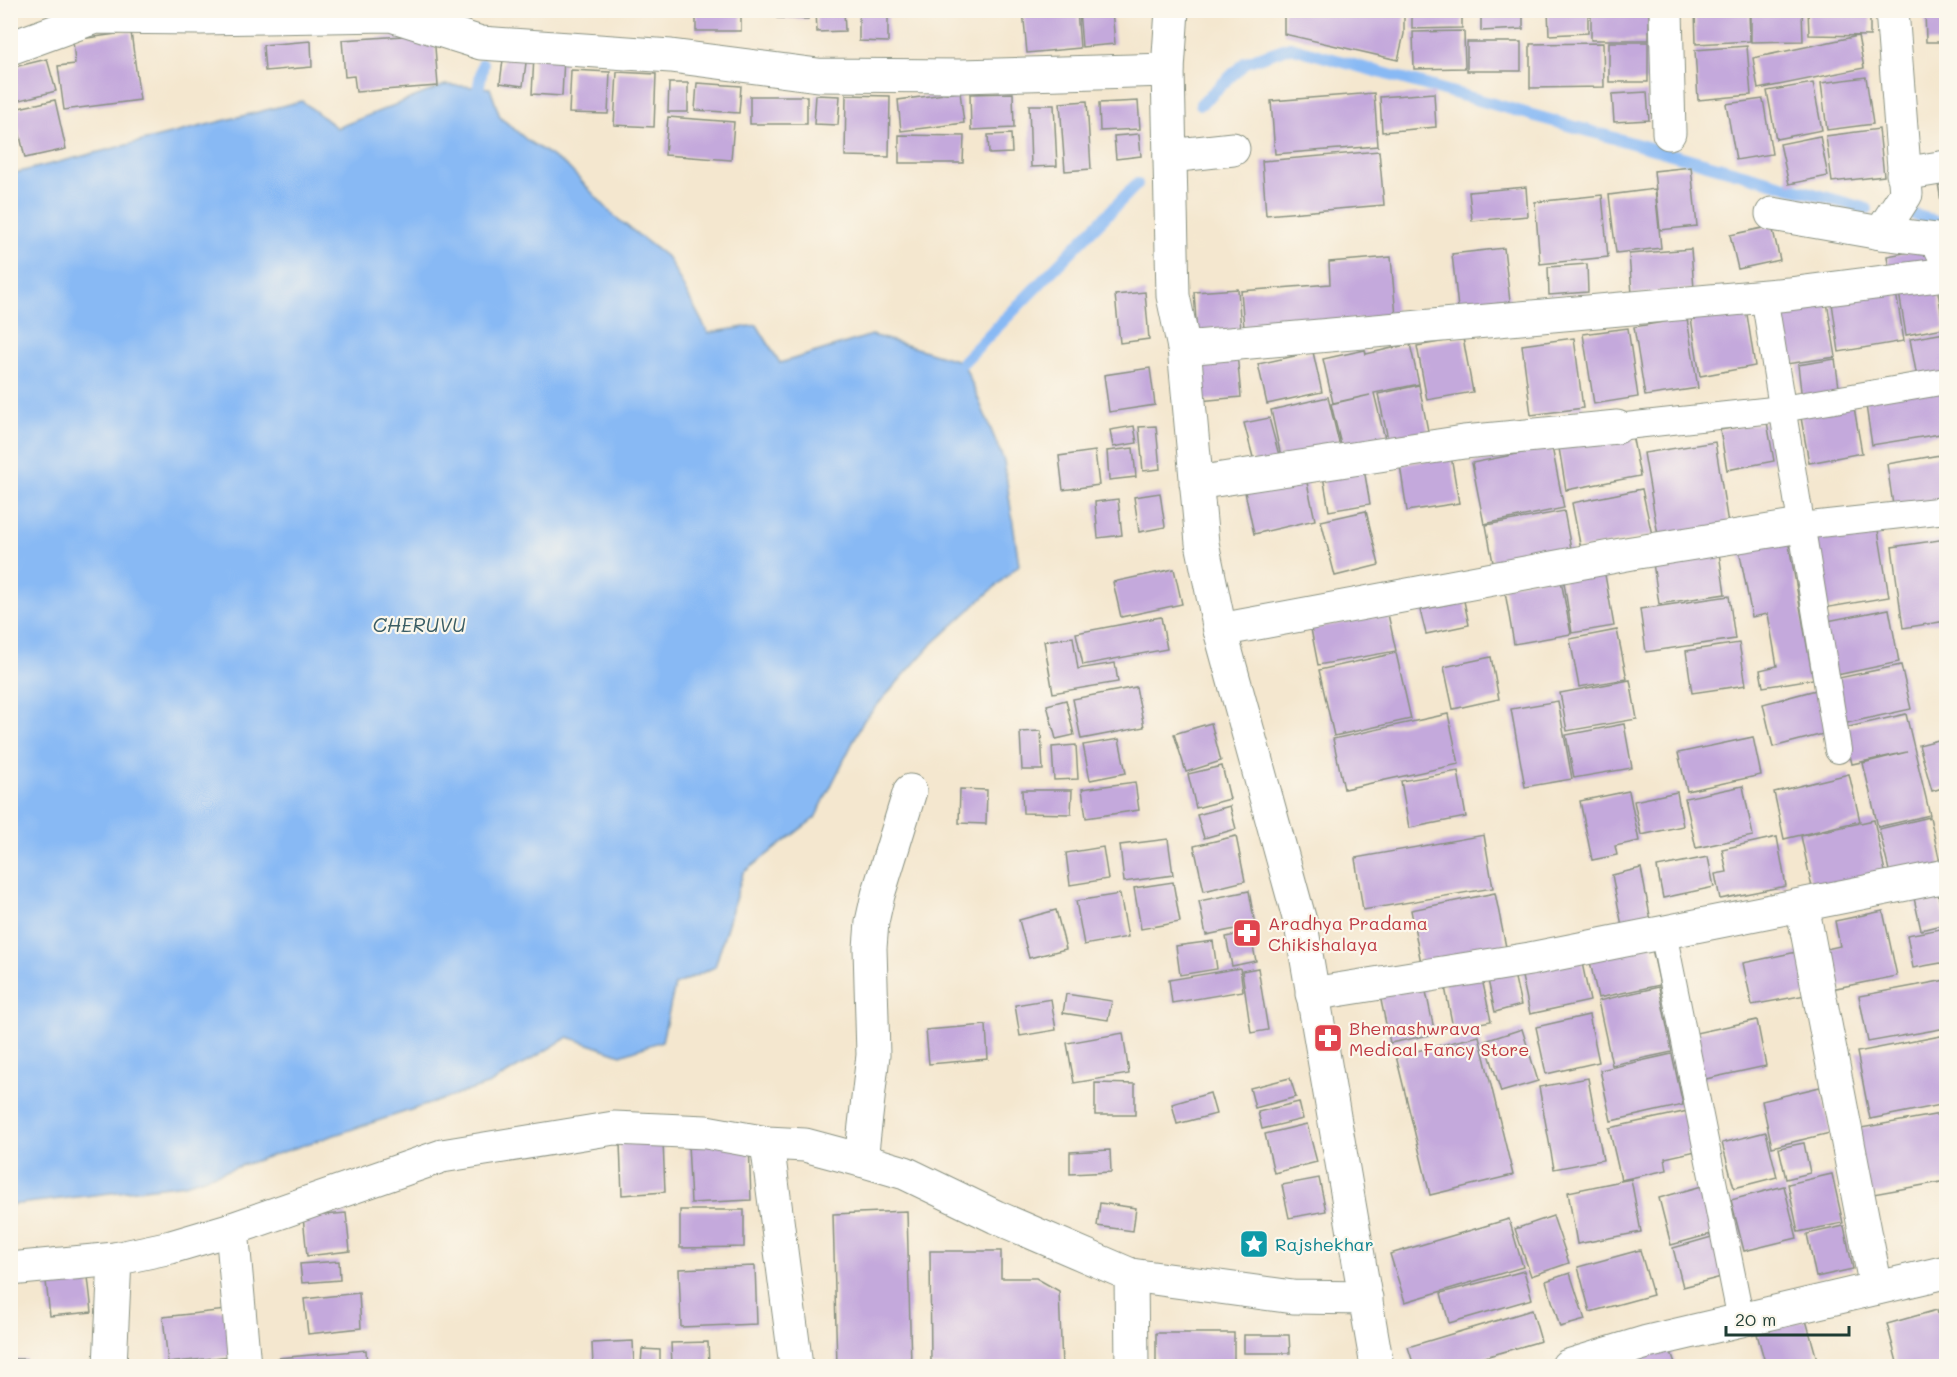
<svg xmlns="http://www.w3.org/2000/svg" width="1957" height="1377" font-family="Mali,sans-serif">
	<rect width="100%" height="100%" fill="#fbf7ec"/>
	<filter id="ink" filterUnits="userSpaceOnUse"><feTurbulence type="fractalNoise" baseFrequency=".0167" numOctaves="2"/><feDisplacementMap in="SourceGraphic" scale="12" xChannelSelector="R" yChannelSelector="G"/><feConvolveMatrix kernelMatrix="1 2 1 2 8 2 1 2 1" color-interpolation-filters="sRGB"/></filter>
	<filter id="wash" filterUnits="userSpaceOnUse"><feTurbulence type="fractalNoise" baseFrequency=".008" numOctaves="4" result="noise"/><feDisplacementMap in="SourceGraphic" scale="24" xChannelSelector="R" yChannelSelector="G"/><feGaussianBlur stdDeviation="1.35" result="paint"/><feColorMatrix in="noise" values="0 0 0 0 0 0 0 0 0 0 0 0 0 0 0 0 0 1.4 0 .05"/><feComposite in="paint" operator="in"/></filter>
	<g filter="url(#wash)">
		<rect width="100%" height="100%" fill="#f4e7cf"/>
		<polygon fill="#88b9f4" stroke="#547b94" stroke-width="1.5" points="445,85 490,88 500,117 528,141 567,166 614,216 668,258 708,333 757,325 780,363 872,335 963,362 1004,461 1019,565 929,647 864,720 815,818 743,873 715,967 675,985 662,1041 621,1055 568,1037 490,1084 185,1184 11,1205 11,174 302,101 337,128"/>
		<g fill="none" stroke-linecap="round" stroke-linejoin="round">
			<g stroke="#88b9f4" stroke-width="12">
				<polyline points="476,101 483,64"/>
				<polyline points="1201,104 1246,62 1290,47 1867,209"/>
				<polyline points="1915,215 1946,225"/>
				<polyline points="963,362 1137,184"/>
			</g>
		</g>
		<g id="blocks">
			<g fill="#c4a9dc">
				<rect x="696" y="10" width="45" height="21"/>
				<polygon points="777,10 808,10 808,19 777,18"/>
				<polygon points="816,10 844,10 845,31 817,32"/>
				<polygon points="859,10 888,10 888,42 859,41"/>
				<polygon points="1023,10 1077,10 1080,48 1027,53"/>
				<polygon points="1079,10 1112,10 1115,44 1082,47"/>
				<polygon points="1284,10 1404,10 1404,34 1398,60 1284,34"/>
				<polygon points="1412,10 1462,10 1462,28 1412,29"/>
				<polygon points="1481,10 1523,10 1523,29 1481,31"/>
				<polygon points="1548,10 1588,10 1588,33 1549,35"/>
				<rect x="1591" y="10" width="58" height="30"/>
				<polygon points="1695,10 1749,10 1750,41 1696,44"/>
				<polygon points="1751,10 1802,10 1803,41 1751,42"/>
				<polygon points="1808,10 1870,10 1870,36 1809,35"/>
				<polygon points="1925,10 1946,10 1946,42 1926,42"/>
				<polygon points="1464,31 1465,68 1414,69 1413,32"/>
				<polygon points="131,32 140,100 64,110 58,66 75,64 73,40"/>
				<polygon points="434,34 438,86 356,92 354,76 345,77 342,40"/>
				<polygon points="1858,36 1864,68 1758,89 1753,58"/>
				<polygon points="311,41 312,67 265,71 263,45"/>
				<rect x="1467" y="42" width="54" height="29"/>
				<rect x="1609" y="42" width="39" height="40"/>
				<polygon points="1603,43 1604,87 1530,88 1530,44"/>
				<polygon points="1747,46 1751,95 1698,100 1695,50"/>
				<polygon points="504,52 527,55 523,86 500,83"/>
				<polygon points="534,56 564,58 562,96 532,94"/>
				<polygon points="47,59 56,91 16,101 10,79 10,68"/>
				<polygon points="571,70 610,72 608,114 569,113"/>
				<polygon points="617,72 656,74 654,127 614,125"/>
				<polygon points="1866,77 1873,124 1827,130 1821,83"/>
				<polygon points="669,83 688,83 688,112 668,112"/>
				<polygon points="697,83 741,86 739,113 695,110"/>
				<polygon points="1813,83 1822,130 1776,139 1767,91"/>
				<polygon points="960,92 964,123 901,131 898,100"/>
				<polygon points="1647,92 1649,120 1614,122 1612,94"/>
				<polygon points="1013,93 1014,128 971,130 970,94"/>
				<polygon points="1374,93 1378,146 1275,154 1271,101"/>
				<polygon points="1434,93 1436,127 1382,132 1380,97"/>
				<polygon points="816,95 840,96 838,125 814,124"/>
				<polygon points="846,95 890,96 889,157 845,156"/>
				<rect x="750" y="96" width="57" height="28"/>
				<polygon points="1763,99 1772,154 1736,160 1726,104"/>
				<polygon points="55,100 66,149 25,158 14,109"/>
				<polygon points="1087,101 1091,169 1065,171 1060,103"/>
				<polygon points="1138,101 1140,129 1100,131 1099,103"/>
				<polygon points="1029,105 1054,105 1057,166 1031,167"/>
				<polygon points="668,117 734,122 731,160 665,155"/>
				<polygon points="1879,129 1884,176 1832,182 1826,136"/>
				<polygon points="1011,134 1012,153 989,154 988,135"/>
				<polygon points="1139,134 1141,156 1116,159 1114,136"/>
				<polygon points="899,135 964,136 963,163 899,163"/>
				<polygon points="1820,136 1828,176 1789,184 1780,144"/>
				<polygon points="1379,151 1384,205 1266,215 1262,161"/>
				<polygon points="1691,167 1697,226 1660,230 1654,171"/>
				<polygon points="1946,181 1946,225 1945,225 1938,183"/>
				<polygon points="1526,187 1528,216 1472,221 1469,192"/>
				<polygon points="1655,189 1661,248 1616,253 1609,195"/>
				<polygon points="1602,195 1608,257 1540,264 1535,202"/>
				<polygon points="1772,226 1780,260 1738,269 1730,235"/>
				<polygon points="1504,248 1510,302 1458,308 1452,254"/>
				<polygon points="1932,248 1936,269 1890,277 1887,256"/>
				<polygon points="1691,249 1694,289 1632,294 1629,254"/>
				<polygon points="1391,257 1396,317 1244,328 1241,291 1330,284 1329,262"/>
				<polygon points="1587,264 1588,292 1549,295 1548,267"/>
				<polygon points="1936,280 1944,328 1906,335 1898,286"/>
				<polygon points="1895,286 1904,341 1839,352 1831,296"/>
				<polygon points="1238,289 1241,331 1197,335 1194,292"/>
				<polygon points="1145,292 1149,339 1120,343 1115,295"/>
				<polygon points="1826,296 1836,357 1786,364 1776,305"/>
				<polygon points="1746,308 1755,366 1700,376 1691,318"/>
				<polygon points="1687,318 1698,388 1645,396 1634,327"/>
				<polygon points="1628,328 1638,397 1594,404 1583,334"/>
				<polygon points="1945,333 1946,379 1918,383 1910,339"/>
				<polygon points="1463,338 1473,392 1427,400 1417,346"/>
				<polygon points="1574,338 1583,408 1531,415 1522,345"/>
				<polygon points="1410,344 1419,384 1374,393 1386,443 1343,453 1331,404 1370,395 1333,403 1323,359 1365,350 1366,354"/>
				<polygon points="1313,352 1322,392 1267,404 1258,364"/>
				<polygon points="1237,353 1241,397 1199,401 1195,357"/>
				<polygon points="1835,359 1840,394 1802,400 1798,365"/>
				<polygon points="1150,368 1155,405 1109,412 1104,375"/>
				<polygon points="1419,385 1428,431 1388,439 1378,394"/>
				<polygon points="1946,385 1946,433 1872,445 1865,399"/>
				<polygon points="1328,397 1340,447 1282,461 1271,410"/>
				<polygon points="1853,402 1862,453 1809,463 1800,412"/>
				<polygon points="1269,418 1280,459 1255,465 1244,423"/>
				<polygon points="1767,422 1774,461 1727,470 1720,430"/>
				<polygon points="1134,426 1137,443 1113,447 1110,430"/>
				<polygon points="1156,426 1160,469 1143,471 1139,427"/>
				<polygon points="1631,429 1640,476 1566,490 1558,442"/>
				<polygon points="1715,442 1729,530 1659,541 1644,453"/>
				<polygon points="1552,447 1564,508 1484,524 1472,463"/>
				<polygon points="1133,448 1136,477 1109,480 1107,451"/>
				<polygon points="1095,451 1099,485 1063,490 1059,456"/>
				<polygon points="1946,454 1946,503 1894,512 1887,464"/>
				<polygon points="1451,456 1459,503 1407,511 1400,465"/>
				<polygon points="1363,463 1370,504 1329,511 1322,470"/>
				<polygon points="1306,478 1315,520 1254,534 1245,492"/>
				<polygon points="1642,489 1652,535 1581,549 1572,503"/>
				<polygon points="1160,493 1165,527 1139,532 1134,497"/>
				<polygon points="1118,499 1122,535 1098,538 1095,502"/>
				<polygon points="1366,511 1379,565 1335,576 1321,521"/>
				<polygon points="1564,511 1572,554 1494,568 1486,525"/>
				<polygon points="1877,524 1889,597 1824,608 1812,535"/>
				<polygon points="1787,534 1813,679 1763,687 1760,670 1777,666 1768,614 1752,617 1738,544"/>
				<polygon points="1946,539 1946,621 1903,628 1892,547"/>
				<polygon points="1719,553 1725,594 1659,604 1653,563"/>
				<polygon points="1174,569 1182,604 1121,617 1113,582"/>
				<polygon points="1604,569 1614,626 1572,633 1563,576"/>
				<polygon points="1560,575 1571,634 1514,644 1504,586"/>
				<polygon points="1729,596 1735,639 1646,652 1640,609"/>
				<polygon points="1464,601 1469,625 1426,634 1420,610"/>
				<polygon points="1889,609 1899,662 1832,676 1822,622"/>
				<polygon points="1388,614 1396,651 1318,665 1311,629"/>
				<polygon points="1161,617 1167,649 1083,665 1076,633"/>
				<polygon points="1617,630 1627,679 1579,687 1570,639"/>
				<polygon points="1073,637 1078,669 1115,663 1118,682 1053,693 1044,641"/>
				<polygon points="1739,643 1746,685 1692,693 1686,651"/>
				<polygon points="1396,653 1411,719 1334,736 1319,670"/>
				<polygon points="1491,657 1499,699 1453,709 1444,667"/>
				<polygon points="1901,665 1911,709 1842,724 1834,679"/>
				<polygon points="1630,680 1637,719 1567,731 1560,693"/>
				<polygon points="1136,687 1144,727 1081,739 1073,699"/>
				<polygon points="1816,690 1827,733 1773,747 1763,704"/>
				<polygon points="1066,700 1074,735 1056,739 1047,705"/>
				<polygon points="1558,701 1572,779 1525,787 1511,709"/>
				<polygon points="1448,714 1459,764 1344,789 1333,739"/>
				<polygon points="1906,714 1930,815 1878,827 1863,763 1907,752 1852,764 1844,728"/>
				<polygon points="1211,723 1221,761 1186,772 1174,734"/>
				<polygon points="1624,724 1632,768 1574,778 1566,735"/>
				<polygon points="1041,731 1043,770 1022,770 1020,732"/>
				<polygon points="1753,737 1761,775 1687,791 1678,753"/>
				<polygon points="1946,738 1946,787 1932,791 1919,745"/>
				<polygon points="1119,739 1126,773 1090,780 1083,745"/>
				<polygon points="1076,745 1078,779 1054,780 1052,747"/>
				<polygon points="1222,766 1230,799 1196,808 1188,774"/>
				<polygon points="1458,771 1466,817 1409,828 1401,781"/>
				<polygon points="1849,774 1860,821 1784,839 1774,792"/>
				<polygon points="1135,782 1139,810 1086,818 1082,789"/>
				<polygon points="1743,786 1753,836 1696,848 1685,798"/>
				<polygon points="960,789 987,790 986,824 959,823"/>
				<polygon points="1022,790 1072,790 1071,814 1023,813"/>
				<polygon points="1629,791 1639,841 1615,846 1617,855 1592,860 1580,801"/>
				<polygon points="1677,792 1683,826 1641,835 1634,801"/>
				<polygon points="1230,806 1236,829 1204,838 1197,815"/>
				<polygon points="1930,817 1941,867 1891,879 1879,829"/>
				<polygon points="1874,820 1887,881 1814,897 1801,836"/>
				<polygon points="1484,835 1493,888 1363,910 1355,858"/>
				<polygon points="1236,836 1245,881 1204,891 1194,846"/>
				<polygon points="1777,837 1786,886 1720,899 1715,874 1727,872 1722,849"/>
				<polygon points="1168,839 1173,875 1124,882 1120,845"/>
				<polygon points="1103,847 1108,879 1070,885 1066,853"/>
				<polygon points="1708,857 1714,887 1663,898 1657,867"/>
				<polygon points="1641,868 1651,921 1622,926 1612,875"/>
				<polygon points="1173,882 1180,922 1141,929 1134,888"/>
				<polygon points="1249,891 1255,925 1206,935 1199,901"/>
				<polygon points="1495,893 1506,947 1421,963 1411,910"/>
				<polygon points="1938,893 1945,924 1921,930 1914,898"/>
				<polygon points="1120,894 1128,937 1084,945 1076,901"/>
				<polygon points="1056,910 1066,949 1029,958 1019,920"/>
				<polygon points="1883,911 1897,976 1831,989 1822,950 1840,946 1835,921"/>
				<polygon points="1946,928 1946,962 1913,968 1907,935"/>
				<polygon points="1250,932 1256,961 1232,966 1226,937"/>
				<polygon points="1213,941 1217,969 1180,975 1176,946"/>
				<polygon points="1651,944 1660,985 1598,998 1589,957"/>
				<polygon points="1802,951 1811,994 1752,1005 1743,963"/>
				<polygon points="1581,958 1590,1001 1530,1014 1521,972"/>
				<polygon points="1512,965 1521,1005 1495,1012 1486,971"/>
				<polygon points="1240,968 1243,991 1172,1003 1169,980"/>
				<polygon points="1258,968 1268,1030 1251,1033 1242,971"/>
				<polygon points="1481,974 1491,1021 1453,1028 1444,982"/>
				<polygon points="1946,980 1946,1028 1868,1042 1859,996"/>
				<polygon points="1424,982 1435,1034 1390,1043 1379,991"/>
				<polygon points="1659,987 1672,1052 1612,1065 1598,1001"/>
				<polygon points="1066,994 1112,1001 1108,1020 1063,1013"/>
				<polygon points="1051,999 1056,1030 1020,1036 1015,1005"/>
				<polygon points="1589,1015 1599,1062 1546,1074 1536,1027"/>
				<polygon points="1757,1020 1766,1066 1701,1080 1691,1034"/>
				<polygon points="986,1025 988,1059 929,1064 926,1030"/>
				<polygon points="1522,1029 1538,1081 1501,1092 1485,1041"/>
				<polygon points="1123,1033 1129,1074 1074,1083 1067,1043"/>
				<polygon points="1946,1035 1946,1104 1870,1119 1857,1052"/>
				<polygon points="1479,1036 1513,1175 1430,1195 1396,1056"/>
				<polygon points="1672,1054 1683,1105 1611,1121 1600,1070"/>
				<polygon points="1290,1078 1296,1097 1255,1108 1250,1088"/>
				<polygon points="1588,1078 1603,1160 1554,1169 1539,1087"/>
				<polygon points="1095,1083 1135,1084 1135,1115 1095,1115"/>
				<polygon points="1820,1087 1830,1133 1772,1147 1762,1101"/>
				<polygon points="1210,1093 1216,1114 1177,1124 1172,1104"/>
				<polygon points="1299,1102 1303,1119 1262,1129 1258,1112"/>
				<polygon points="1688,1111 1696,1151 1665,1158 1667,1170 1621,1180 1609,1128"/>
				<polygon points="1946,1113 1946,1181 1868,1195 1855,1129"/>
				<polygon points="1307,1124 1317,1162 1274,1173 1265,1134"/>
				<polygon points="1766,1132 1777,1177 1734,1188 1722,1143"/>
				<polygon points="663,1141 665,1192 622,1195 620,1143"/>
				<polygon points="749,1141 751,1200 691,1203 688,1144"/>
				<polygon points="1804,1143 1810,1173 1786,1179 1779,1148"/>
				<polygon points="1110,1150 1111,1172 1070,1174 1070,1152"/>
				<polygon points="1832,1174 1843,1223 1798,1232 1788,1184"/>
				<polygon points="1319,1178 1326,1211 1289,1218 1282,1185"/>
				<polygon points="1631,1179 1641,1232 1577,1244 1568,1192"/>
				<polygon points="1702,1186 1715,1233 1671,1245 1659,1198"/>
				<polygon points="1784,1186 1797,1238 1744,1251 1731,1200"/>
				<polygon points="1100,1203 1136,1208 1133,1231 1097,1226"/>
				<polygon points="680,1210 744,1210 744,1247 680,1248"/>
				<polygon points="907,1211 911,1366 837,1366 833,1214"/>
				<polygon points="346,1213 350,1251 307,1256 303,1217"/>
				<polygon points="1553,1216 1569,1263 1531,1276 1515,1229"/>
				<polygon points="1509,1219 1523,1267 1405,1302 1390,1254"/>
				<polygon points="1844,1226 1853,1269 1816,1277 1807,1234"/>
				<polygon points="1715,1236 1725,1276 1683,1287 1673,1248"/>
				<polygon points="1640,1250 1653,1295 1590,1312 1578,1267"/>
				<polygon points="930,1251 1001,1251 1001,1278 1036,1278 1059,1291 1062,1366 931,1366"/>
				<polygon points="339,1261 340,1280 302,1283 300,1264"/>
				<polygon points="755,1266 757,1324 681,1327 679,1269"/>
				<polygon points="87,1268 92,1312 50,1316 45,1273"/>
				<polygon points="1524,1271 1532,1299 1449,1323 1441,1293"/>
				<polygon points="1570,1273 1585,1320 1560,1327 1546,1281"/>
				<polygon points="359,1293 361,1328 308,1334 304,1299"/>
				<polygon points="1946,1307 1946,1334 1939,1309"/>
				<polygon points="226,1310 231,1356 168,1363 163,1317"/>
				<polygon points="1532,1310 1541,1341 1454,1366 1414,1366 1408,1347"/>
				<polygon points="1937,1310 1946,1344 1946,1366 1898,1366 1887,1324"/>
				<polygon points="1806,1320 1818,1363 1807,1366 1766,1366 1757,1334"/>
				<rect x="1156" y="1333" width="78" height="33"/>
				<polygon points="1244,1335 1289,1335 1290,1353 1244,1353"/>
				<polygon points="633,1341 634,1366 593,1366 592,1343"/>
				<polygon points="708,1342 709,1366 672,1366 671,1343"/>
				<polygon points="1669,1346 1676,1366 1609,1366"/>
				<polygon points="642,1349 660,1350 660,1366 641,1366"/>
				<polygon points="366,1350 367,1366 279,1366 278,1358"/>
				<rect x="10" y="1359" width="16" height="7"/>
			</g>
		</g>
	</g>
	<g filter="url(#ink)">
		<use href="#blocks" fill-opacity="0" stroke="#8a9282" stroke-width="1.5"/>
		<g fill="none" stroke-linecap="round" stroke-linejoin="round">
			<g stroke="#8a9282" stroke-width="28">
				<g id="lane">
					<polyline points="1764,296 1838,750"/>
					<polyline points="1617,427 1782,409 1946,381"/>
					<polyline points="1801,526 1946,510"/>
					<polyline points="1663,932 1741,1320"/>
				</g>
			</g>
			<g stroke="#8a9282" stroke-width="35">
				<g id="street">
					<polyline points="1666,10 1669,133"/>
					<polyline points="1892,10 1906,194 1881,233 1937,240 1946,258"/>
					<polyline points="10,48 95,17 199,18 391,15 481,43 671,56 818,75 961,76 1168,70"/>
					<polyline points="1170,156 1233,149"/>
					<polyline points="1903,174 1946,167"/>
					<polyline points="1772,214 1881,233"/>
					<polyline points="1184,348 1789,294 1946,274"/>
					<polyline points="1196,483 1464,442 1617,427"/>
					<polyline points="1220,630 1632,553 1801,526"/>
					<polyline points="1802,905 1876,1288"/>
					<polyline points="1312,994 1530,959 1946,876"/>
					<polyline points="767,1143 796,1366"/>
					<polyline points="861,1160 873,1055 870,948 872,922 878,895 910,791"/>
					<polyline points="232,1229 244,1366"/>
					<polyline points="1131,1275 1132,1366"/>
					<polyline points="110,1366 115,1259"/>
					<polyline points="1568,1366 1647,1342 1946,1272"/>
				</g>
			</g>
			<g stroke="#8a9282" stroke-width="35">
				<g id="secondary">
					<polyline points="1172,10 1168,70 1173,296 1184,348 1202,543 1220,630 1301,925 1377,1366"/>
					<polyline points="10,1269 115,1259 171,1247 232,1229 442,1156 614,1128 706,1132 767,1143 805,1145 861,1160 905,1173 996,1217 1131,1275 1293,1297 1366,1298"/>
				</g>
			</g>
			<use href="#lane" stroke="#fff" stroke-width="26"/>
			<use href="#street" stroke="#fff" stroke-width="33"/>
			<use href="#secondary" stroke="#fff" stroke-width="33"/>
		</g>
	</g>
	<defs>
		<g id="pharmacy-square" transform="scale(1.5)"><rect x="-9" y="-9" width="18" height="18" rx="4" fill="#e0444e" stroke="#fbf7ec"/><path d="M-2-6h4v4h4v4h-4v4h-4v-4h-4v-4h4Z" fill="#fff"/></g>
		<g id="sight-square" transform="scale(1.5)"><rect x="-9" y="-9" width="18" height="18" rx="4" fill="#0f9aa8" stroke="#fbf7ec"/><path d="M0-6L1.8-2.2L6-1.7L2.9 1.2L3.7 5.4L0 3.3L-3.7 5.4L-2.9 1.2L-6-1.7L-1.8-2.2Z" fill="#fff"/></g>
	</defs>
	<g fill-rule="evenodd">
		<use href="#pharmacy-square" x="1247" y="933"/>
		<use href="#pharmacy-square" x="1328" y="1038"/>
		<use href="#sight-square" x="1254" y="1244"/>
	</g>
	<g text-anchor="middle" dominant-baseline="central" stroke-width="4.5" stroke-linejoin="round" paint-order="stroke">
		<g font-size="18" fill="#be3a42" stroke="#fbf7ec" text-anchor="start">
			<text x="1268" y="923">Aradhya Pradama<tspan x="1268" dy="21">Chikishalaya</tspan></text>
			<text x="1349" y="1028">Bhemashwrava<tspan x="1349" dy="21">Medical Fancy Store</tspan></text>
		</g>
		<g font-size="18" fill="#0d838f" stroke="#fbf7ec" text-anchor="start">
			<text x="1275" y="1244">Rajshekhar</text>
		</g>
		<g font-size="20" font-style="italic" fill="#395c64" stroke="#fbf7ec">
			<text x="419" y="624">CHERUVU</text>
		</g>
	</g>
	<rect width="1957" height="1377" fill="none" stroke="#fbf7ec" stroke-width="36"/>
	<path d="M1726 1326v9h123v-9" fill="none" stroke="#1f3d34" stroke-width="3"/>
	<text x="1735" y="1326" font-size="18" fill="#1f3d34" stroke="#fbf7ec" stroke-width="4.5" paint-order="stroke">20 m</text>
</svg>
